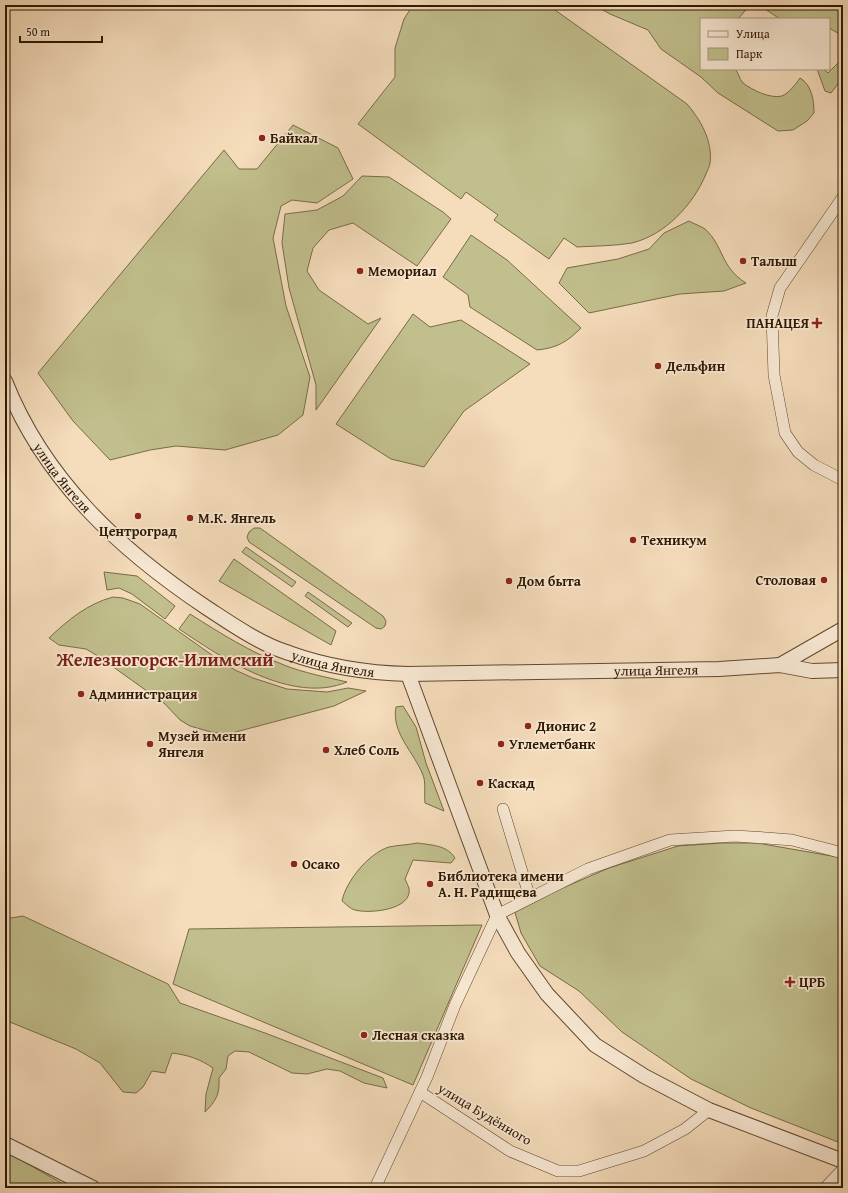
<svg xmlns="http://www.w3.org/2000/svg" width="848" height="1193" font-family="'Gentium Book Plus',serif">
	<rect width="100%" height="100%" fill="#f5dcbb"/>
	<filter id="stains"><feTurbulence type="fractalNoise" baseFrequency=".005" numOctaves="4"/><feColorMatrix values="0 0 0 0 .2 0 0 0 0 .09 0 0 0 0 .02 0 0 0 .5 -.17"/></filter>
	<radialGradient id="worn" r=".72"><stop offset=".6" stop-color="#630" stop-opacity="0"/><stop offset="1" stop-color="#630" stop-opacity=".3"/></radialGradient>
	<g fill="#c1bf8d" stroke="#786c46">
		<path d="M413,5H548L687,104C700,119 713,141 710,163C710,166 707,171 706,174C693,205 665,235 632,243C614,246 594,246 577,247L564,238L549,259L494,220L498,215L466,192L461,199L358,124L395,77V48L404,19Z"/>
		<path d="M594,5H750L738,19H701V69H735C739,73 739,79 743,83C752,90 770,99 782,96C789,93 796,84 800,78C812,85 814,101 814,113L807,121L793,130L778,131L718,93L701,77L661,49L648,30L610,14Z"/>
		<polygon points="755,5 843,5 843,36 829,28 829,19 780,19 762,7"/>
		<polygon points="843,58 843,77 831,93 825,91 817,69 823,69 828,73"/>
		<polygon points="293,125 338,148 353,179 317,203 292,200 281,206 273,238 286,306 310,377 303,415 278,435 225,450 176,446 150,450 110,460 73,421 38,373 224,150 239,169 257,169"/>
		<polygon points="362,176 389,177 443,212 451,219 417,266 353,223 329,230 313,248 307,271 319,290 368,324 381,318 316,410 316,385 289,288 282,243 285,214 317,210 343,196"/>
		<path d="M689,221C694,224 701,226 705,229C724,246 720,267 746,283L724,291L680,294L589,313L559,283L567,268L618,259L649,249L664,233Z"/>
		<path d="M471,235L507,260L581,328C567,342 557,348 537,350L470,307L468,295L443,277Z"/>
		<polygon points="413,314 430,327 461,320 530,364 464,411 424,467 391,459 336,424"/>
		<polygon points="254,528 260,528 383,616 386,621 385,626 381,629 376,628 249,542 247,537 249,532"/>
		<polygon points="246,547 296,582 292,587 242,552"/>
		<polygon points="234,559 336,631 331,645 219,581"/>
		<polygon points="104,572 137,576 175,606 165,619 132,594 119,588 107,590"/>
		<polygon points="308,592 352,623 348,627 305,596"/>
		<path d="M113,597L123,598L140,604L219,660L235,670L253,678L287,689L327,692L348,688L366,691L334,706L228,734L211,732L190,726L180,720L165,704L98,656L86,649L59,645L49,638C68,620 87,604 113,597Z"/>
		<path d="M190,614C220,633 250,652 284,665C304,673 326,677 347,682C292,705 222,658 179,629Z"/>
		<path d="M403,706L416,727L426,763L444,811L425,803C424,794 426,782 423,775C414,752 391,733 396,707Z"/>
		<path d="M417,843C431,845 447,845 455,858L451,863L413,860L405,879C406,882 408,885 409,888C413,910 369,914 355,910C350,909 346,904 342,901C346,881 369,853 389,847C398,845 408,845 417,843Z"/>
		<polygon points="722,843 757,843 843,858 843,1144 751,1108 691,1079 622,1032 579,991 540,966 521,933 514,909 609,868 678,846"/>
		<path d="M23,916L168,984L180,1003L265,1033L383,1078L387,1088L364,1083L340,1071L327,1069L307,1074L292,1073L249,1052L235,1051L228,1056L226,1069L219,1078C220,1094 216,1101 205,1112L206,1094L213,1068C200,1059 188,1055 172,1053L165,1073L152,1071L143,1087L136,1093L123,1092L100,1063L76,1049L5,1020V919Z"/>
		<polygon points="482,925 413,1085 173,984 189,929"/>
		<polygon points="5,1151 63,1184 69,1188 5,1188"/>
	</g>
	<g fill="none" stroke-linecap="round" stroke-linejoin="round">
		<g stroke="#60492f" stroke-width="12">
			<g id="minor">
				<polyline points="843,197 780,288 772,316 774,375 785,433 798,452 814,465 843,480"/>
				<polyline points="503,809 530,898"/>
				<polyline points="420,1092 510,1151 558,1171 579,1171 644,1151 685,1129 709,1110"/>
				<polyline points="375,1188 427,1077 455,1005 497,915 588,869 670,840 735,836 766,838 792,840 843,853"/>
				<polyline points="825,1188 843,1169"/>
			</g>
		</g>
		<g stroke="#60492f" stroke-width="16">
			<g id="tertiary">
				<path id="s1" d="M5,381C44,480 120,550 207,608C233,625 260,644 289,653C328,667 367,673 408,674L719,669L780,665L812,671L843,670"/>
				<polyline points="780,665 843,629"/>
				<polyline points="408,674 497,915 518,953 547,994 595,1045 644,1076 709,1110 843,1161"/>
				<polyline points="5,1144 93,1188"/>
			</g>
		</g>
		<use href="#minor" stroke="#f8e8d3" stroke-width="11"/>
		<use href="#tertiary" stroke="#f8e8d3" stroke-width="14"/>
	</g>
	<g fill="#8f2418" stroke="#f8e8d3" stroke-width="1.5">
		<circle cx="262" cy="138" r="4"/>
		<circle cx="743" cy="261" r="4"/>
		<circle cx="360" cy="271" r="4"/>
		<path d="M815 317h4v4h4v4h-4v4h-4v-4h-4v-4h4z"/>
		<circle cx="658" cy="366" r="4"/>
		<circle cx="138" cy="516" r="4"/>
		<circle cx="190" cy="518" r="4"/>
		<circle cx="633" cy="540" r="4"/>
		<circle cx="824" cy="580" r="4"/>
		<circle cx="509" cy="581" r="4"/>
		<circle cx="81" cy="694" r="4"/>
		<circle cx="528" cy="726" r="4"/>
		<circle cx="150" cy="744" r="4"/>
		<circle cx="501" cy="744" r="4"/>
		<circle cx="326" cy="750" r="4"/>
		<circle cx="480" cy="783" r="4"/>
		<circle cx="294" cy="864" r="4"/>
		<circle cx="430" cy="884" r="4"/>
		<path d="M788 976h4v4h4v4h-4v4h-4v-4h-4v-4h4z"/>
		<circle cx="364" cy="1035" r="4"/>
	</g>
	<g text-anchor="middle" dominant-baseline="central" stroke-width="3.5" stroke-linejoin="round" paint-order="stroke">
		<g font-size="14" font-weight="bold" fill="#2f1800" stroke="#f8e8d3" text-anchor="start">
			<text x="270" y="138">Байкал</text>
			<text x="751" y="261">Талыш</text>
			<text x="368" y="271">Мемориал</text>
			<text x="809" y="323" text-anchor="end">ПАНАЦЕЯ</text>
			<text x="666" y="366">Дельфин</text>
			<text x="198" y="518">М.К. Янгель</text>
			<text x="138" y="531" text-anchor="middle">Центроград</text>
			<text x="641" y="540">Техникум</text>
			<text x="816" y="580" text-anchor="end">Столовая</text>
			<text x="517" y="581">Дом быта</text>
			<text x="89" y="694">Администрация</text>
			<text x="536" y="726">Дионис 2</text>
			<text x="158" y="736">Музей имени<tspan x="158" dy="16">Янгеля</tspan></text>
			<text x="509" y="744">Углеметбанк</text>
			<text x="334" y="750">Хлеб Соль</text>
			<text x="488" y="783">Каскад</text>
			<text x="302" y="864">Осако</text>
			<text x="438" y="876">Библиотека имени<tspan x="438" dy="16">А. Н. Радищева</tspan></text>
			<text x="799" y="982">ЦРБ</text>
			<text x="372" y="1035">Лесная сказка</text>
		</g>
		<g font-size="14" fill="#2f1800" stroke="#f8e8d3">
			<text stroke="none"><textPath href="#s1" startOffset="113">улица Янгеля</textPath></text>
			<text stroke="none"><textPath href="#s1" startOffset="448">улица Янгеля</textPath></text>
			<text stroke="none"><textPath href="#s1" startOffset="772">улица Янгеля</textPath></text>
			<text transform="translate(485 1114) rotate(31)">улица Будённого</text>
		</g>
		<g font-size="18" font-weight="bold" fill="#7a1f14" stroke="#f8e8d3">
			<text x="165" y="659">Железногорск-Илимский</text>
		</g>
	</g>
	<rect width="848" height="1193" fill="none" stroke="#f5dcbb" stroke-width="20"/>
	<rect x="6" y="6" width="836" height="1181" fill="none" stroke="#2f1800" stroke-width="2"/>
	<rect x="10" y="10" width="828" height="1173" fill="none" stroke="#2f1800"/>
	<rect x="700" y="18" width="130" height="52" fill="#f8e8d3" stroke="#a8957f"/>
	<rect x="708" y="31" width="20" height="6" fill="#f8e8d3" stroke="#a8957f"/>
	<text x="736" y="38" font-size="12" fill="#2f1800">Улица</text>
	<rect x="708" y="48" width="20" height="12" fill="#c1bf8d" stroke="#a8957f"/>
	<text x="736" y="58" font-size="12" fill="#2f1800">Парк</text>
	<path d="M20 36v6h82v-6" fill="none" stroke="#2f1800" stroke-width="2"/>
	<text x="26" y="36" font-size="12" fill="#2f1800" stroke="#f8e8d3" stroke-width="3" paint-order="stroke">50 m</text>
	<rect width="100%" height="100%" filter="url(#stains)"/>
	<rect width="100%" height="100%" fill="url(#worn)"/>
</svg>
